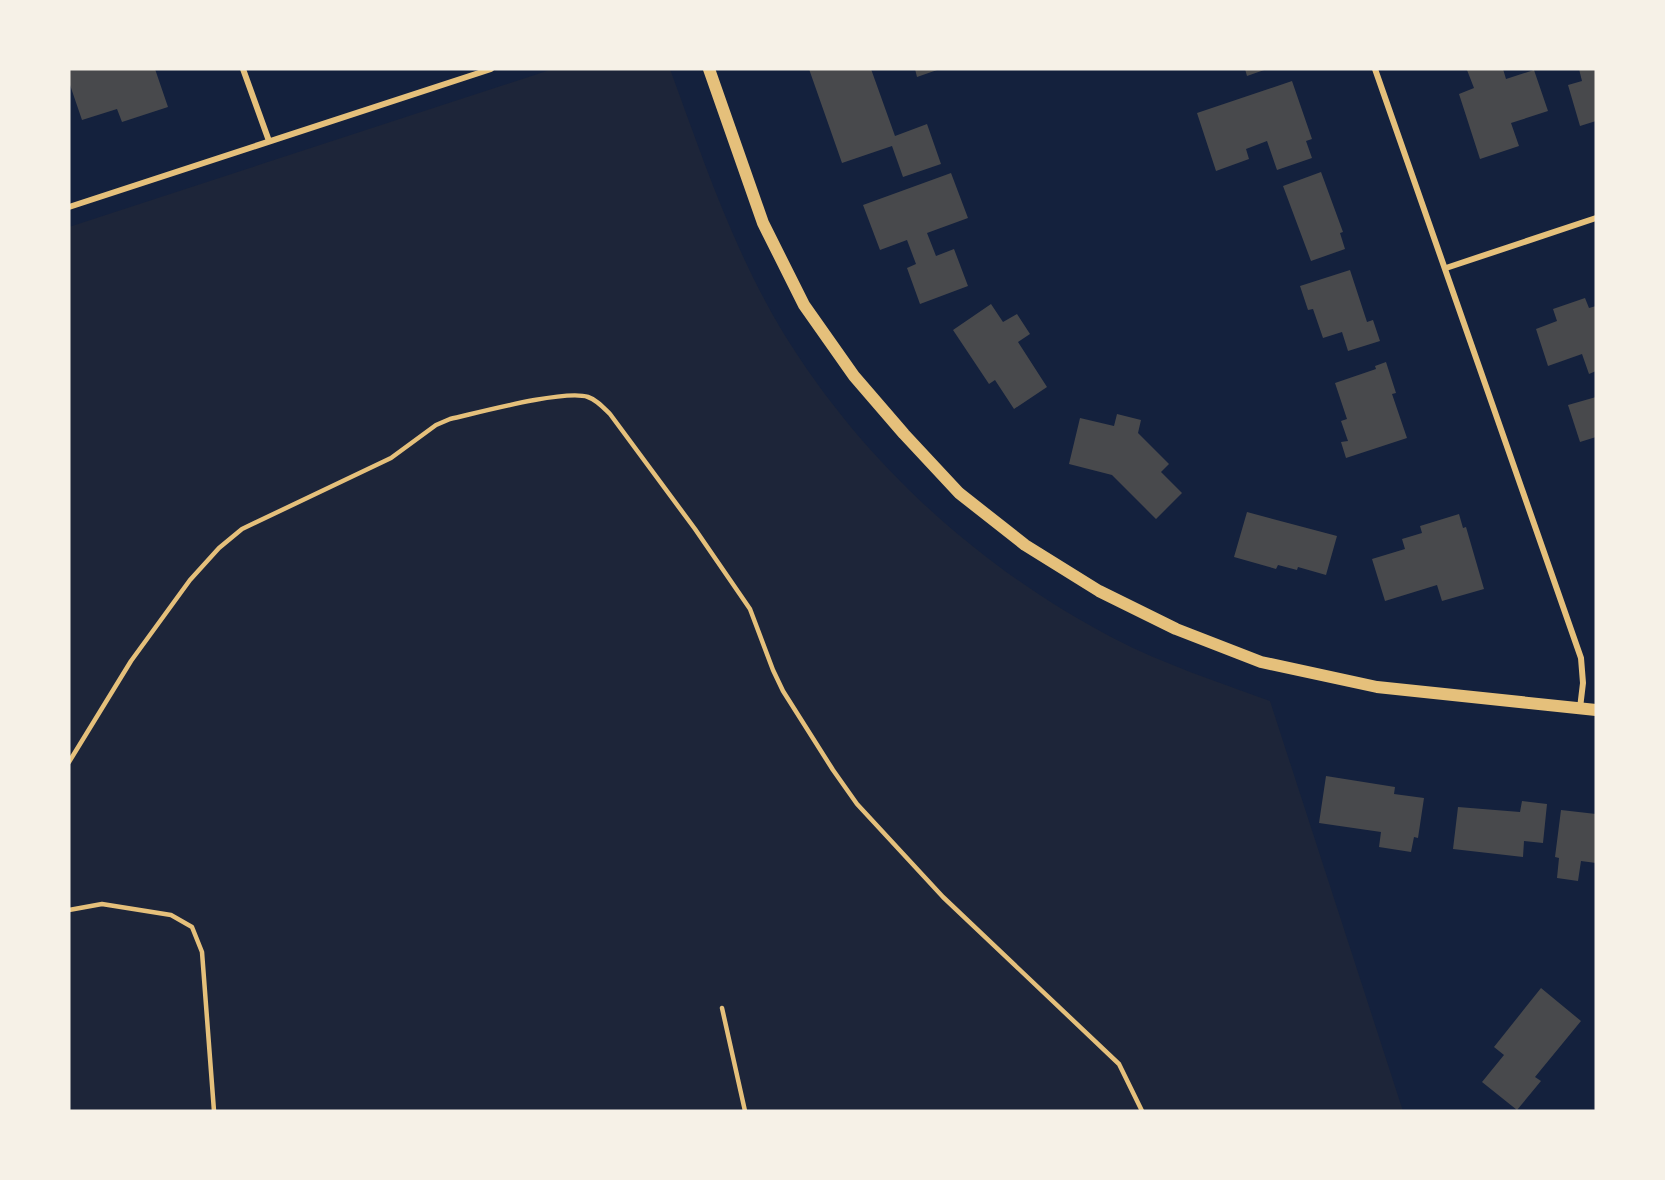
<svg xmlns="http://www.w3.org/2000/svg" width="1665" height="1180" font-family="Jost,sans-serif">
	<rect width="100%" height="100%" fill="#14213d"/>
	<path fill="#1d2539" d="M553,69H670C703,159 734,252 784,334C863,462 979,568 1113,638C1163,664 1218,682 1270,701L1403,1111H69V227Z"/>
	<g fill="#48494c">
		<polygon points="69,69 155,69 168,107 122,122 117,109 82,120 69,82"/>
		<polygon points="809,69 871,69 895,136 927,124 941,164 903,177 892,146 842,163"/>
		<polygon points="915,69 940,69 917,77"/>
		<polygon points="1245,69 1267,69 1247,76"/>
		<polygon points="1503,69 1506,79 1534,70 1548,111 1511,123 1519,146 1480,159 1459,94 1474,88 1467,70"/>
		<polygon points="1579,69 1596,69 1596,121 1580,126 1568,85 1582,81"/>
		<polygon points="1292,81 1312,139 1306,141 1312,158 1277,170 1267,141 1246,149 1249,159 1216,171 1197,113"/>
		<polygon points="1321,172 1343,232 1340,233 1345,249 1311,261 1283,186"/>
		<polygon points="951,173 968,218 927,233 936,256 954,249 968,286 920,304 907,268 916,264 907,240 880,250 863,205"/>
		<polygon points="1350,270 1367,322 1373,320 1380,341 1348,351 1342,332 1323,338 1313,309 1308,310 1300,286"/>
		<polygon points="1585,298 1589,308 1596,306 1596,371 1589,374 1582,354 1548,366 1536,329 1557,321 1553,309"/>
		<polygon points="991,304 1003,322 1017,314 1030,334 1018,342 1047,387 1014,409 995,380 989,384 953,330"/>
		<polygon points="1386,362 1396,393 1392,394 1407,438 1346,458 1341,442 1348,441 1341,421 1347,419 1335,383 1376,369 1375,366"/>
		<polygon points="1596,397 1596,437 1580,442 1568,405"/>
		<polygon points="1117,414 1141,420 1138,433 1169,464 1161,472 1182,493 1156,519 1112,475 1069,464 1080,418 1114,426"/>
		<polygon points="1247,512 1337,536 1326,575 1298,567 1297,570 1278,565 1276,569 1234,557"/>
		<polygon points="1459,514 1463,528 1466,527 1484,589 1442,601 1437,585 1385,601 1372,559 1405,549 1402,539 1422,533 1420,526"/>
		<polygon points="1326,776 1395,787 1394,794 1424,798 1418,838 1414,837 1411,852 1379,847 1381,832 1319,823"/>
		<polygon points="1522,801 1547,804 1543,843 1524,841 1523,857 1453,849 1458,807 1520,812"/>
		<polygon points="1561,810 1596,814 1596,863 1581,861 1578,881 1557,878 1559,858 1555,857"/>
		<polygon points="1541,988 1581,1021 1535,1077 1541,1081 1517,1110 1482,1082 1504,1055 1494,1047"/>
	</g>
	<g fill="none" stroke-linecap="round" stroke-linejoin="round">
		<g stroke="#e5c07b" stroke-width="4.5">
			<path d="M69,762L131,661L190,580L219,548L242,529L391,458L436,425L450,419C477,413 565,389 588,397C597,400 603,407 610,414L695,529L750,609L773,670L783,691L833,770L857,804L943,897L1119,1064L1142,1111"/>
			<polyline points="69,910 102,904 171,915 192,927 202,952 214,1111"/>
			<polyline points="722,1008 745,1111"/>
		</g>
		<g stroke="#e5c07b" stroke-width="6">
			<polyline points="243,69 269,141"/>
			<polyline points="1375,69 1581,658 1583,683 1580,708"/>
			<polyline points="69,207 491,69"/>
			<polyline points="1446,268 1596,218"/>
		</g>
		<polyline stroke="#e5c07b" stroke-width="12" points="709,69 763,223 804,305 854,376 904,434 959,493 1025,545 1099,591 1176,629 1261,662 1377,687 1596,710"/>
	</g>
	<rect width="1665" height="1180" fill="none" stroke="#f6f1e7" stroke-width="141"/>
</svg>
